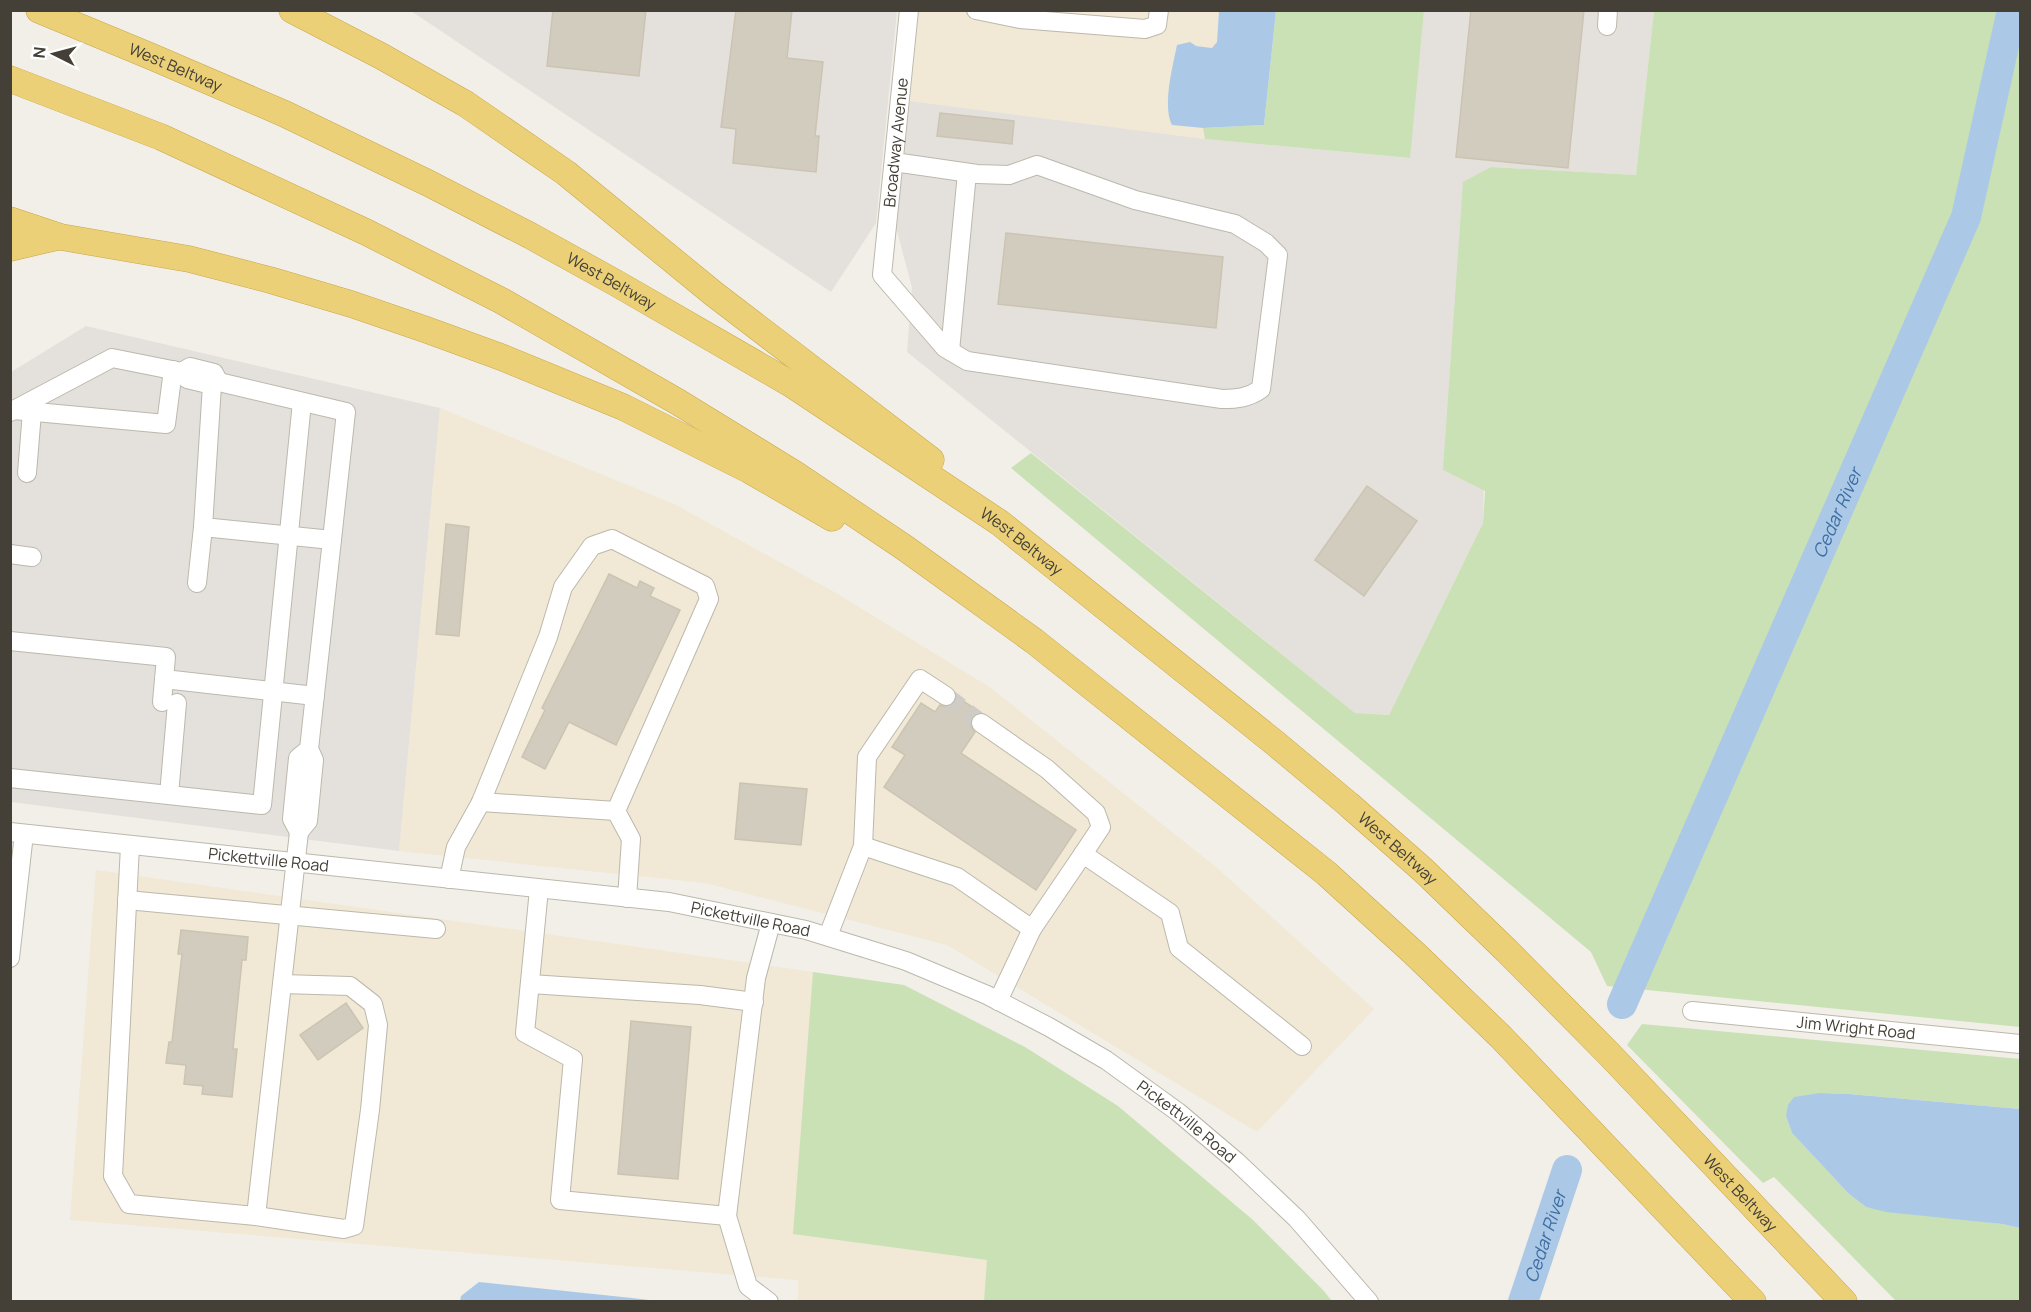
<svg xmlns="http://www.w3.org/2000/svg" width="2031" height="1312" font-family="Manrope,sans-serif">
	<rect width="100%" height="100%" fill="#f1efe7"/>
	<g fill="#f1e8d5">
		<polygon points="919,11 1219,11 1217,43 1212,48 1196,46 1172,125 1203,128 1205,139 910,101"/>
		<polygon points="440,408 674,504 836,593 991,688 1216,867 1374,1009 1257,1132 947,945 705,883 399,851"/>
		<polygon points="96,870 813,972 794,1234 988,1260 984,1301 798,1302 798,1280 70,1220"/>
	</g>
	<g fill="#e4e1dc">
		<polygon points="411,11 897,11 876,223 831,292"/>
		<polygon points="1424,11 1654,11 1636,175 1491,167 1483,523 1389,715 1355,713 907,352 912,288 896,227 910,101 1205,139 1409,158"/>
		<polygon points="86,326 440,408 399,851 11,802 11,372"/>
	</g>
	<g fill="#c9e1b5">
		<polygon points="1276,11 1424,11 1410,158 1205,139 1203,128 1264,125"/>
		<polygon points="1654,11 2020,11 2020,1027 1607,986 1591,952 1011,468 1031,453 1355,713 1389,715 1483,523 1485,491 1443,470 1463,182 1491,167 1636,175"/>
		<polygon points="813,972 904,985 1025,1047 1118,1106 1253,1220 1323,1290 1332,1301 984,1301 987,1260 793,1234"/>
		<polygon points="1642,1024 2020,1059 2020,1109 1849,1094 1820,1093 1786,1116 1792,1133 1849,1194 1866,1207 2002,1224 2020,1228 2020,1301 1896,1301 1774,1177 1763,1183 1627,1045"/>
	</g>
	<g fill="#abc9e7">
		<path d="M1219,11H1276L1264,125L1203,128L1172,125C1162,106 1173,65 1177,45L1190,42L1196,46L1212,48L1217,42Z"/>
		<polygon points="1820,1093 1849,1094 2020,1109 2020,1228 2002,1224 1886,1212 1866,1207 1849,1194 1792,1133 1786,1116 1788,1105 1794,1097"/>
		<polygon points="479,1282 632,1298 658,1301 460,1301 461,1296"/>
	</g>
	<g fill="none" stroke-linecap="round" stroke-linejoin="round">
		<g stroke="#abc9e7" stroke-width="30">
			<path id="s1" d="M1622,1004L1966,217L2012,10"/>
			<path id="s2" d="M1523,1302L1567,1170"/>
		</g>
	</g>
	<g fill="#d2ccbe" stroke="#cbc4b2" stroke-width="1.5">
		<polygon points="553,10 646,10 639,76 547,66"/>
		<polygon points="736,10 792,10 787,58 823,62 815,136 819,136 816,172 733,163 736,129 721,127"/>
		<polygon points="1471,10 1584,10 1568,168 1456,157"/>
		<polygon points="940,113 1014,121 1012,144 937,136"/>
		<polygon points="1006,233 1223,257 1216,328 998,304"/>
		<polygon points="1367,486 1417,521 1364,596 1315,560"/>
		<polygon points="446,524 469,527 459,636 436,634"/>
		<polygon points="609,574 637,588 640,581 654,588 650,596 680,610 616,745 569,722 545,769 522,757 545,710 542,708"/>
		<polygon points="957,697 980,712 972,717 971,727 975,732 961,753 1076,830 1036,890 884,787 905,755 892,747 921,703 935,712 940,705 946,707 952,706"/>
		<polygon points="740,783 807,789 801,845 735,839"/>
		<polygon points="181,930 248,937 246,960 242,960 233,1049 237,1049 232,1097 202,1094 203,1086 184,1084 186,1065 166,1063 169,1042 172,1042 182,954 178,954"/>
		<polygon points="346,1003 363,1028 318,1060 300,1035"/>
		<polygon points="631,1021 691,1027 678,1179 618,1174"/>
	</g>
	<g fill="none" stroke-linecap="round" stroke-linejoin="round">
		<polyline stroke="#ceccc4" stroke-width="18" stroke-dasharray="18 9" stroke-linecap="butt" points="946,696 981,723"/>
		<g stroke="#bcb8ab" stroke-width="20">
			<g id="minor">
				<polyline points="976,10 1020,19 1145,29 1157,25 1159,10"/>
				<polyline points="1607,26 1608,10"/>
				<path id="s3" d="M894,162L977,174L1009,175L1037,165L1135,200L1235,224L1266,243L1278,255L1261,389C1248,398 1237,399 1222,399L967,361L945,348L882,275L909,10"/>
				<polyline points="950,351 967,173"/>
				<polyline points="219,382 346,412 309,749 314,760 308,821 299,832 292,819 298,758 309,749"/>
				<polyline points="14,410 166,424 173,370"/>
				<polyline points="10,412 112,358 182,372 190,367 214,373 219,382 212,385 187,379 182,372"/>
				<polyline points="27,473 32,412"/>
				<polyline points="203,527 212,385"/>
				<polyline points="10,554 32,557"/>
				<polyline points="197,583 203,527 332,540"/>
				<polyline points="10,641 166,657 162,702"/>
				<polyline points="164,679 315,696"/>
				<polyline points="981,723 1047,769 1096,813 1101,827 1083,854"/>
				<polyline points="10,778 262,805 302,402"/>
				<polyline points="169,795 177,703"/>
				<polyline points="481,802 616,811"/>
				<path id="s4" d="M10,832L669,902L806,930L906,961L987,995L1049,1027L1106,1060L1178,1112L1237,1162L1297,1219L1369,1302"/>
				<polyline points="130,846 113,1176 129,1204 256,1216 299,832"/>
				<polyline points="863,846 867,757 920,679 946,696"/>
				<polyline points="449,879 456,847 481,802 548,637 563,587 592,546 612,539 705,586 709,599 616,811 631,839 627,898"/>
				<polyline points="539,889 525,1033 573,1059 560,1200 727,1216 756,978 771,923"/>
				<polyline points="127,900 436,929"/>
				<polyline points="1032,929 1083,854 1170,913 1179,948 1302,1046"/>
				<polyline points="828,936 863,846 957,877 1032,929 998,1001"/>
				<polyline points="10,958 24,834"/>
				<polyline points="530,984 700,995 754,1002"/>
				<path id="s5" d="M1692,1011L2020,1044"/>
				<polyline points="256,1216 344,1229 354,1226 370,1110 378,1025 373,1004 350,986 282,984"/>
				<polyline points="727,1216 748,1286 769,1302"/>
			</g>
		</g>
		<g stroke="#c9a749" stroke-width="27">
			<g id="highway">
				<path id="s6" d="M39,10L150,56L285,114L428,183L531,236L616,283L791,384L1000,523L1275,743L1348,804L1423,870L1507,951L1610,1055L1844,1302"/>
				<polyline points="292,10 381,56 466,104 566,173 714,294 931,460"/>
				<polyline points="10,79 161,137 366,232 502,301 678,402 795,474 905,548 1034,641 1326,873 1414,953 1501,1037 1753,1302"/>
				<polyline points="10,220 61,237 189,259 270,280 351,304 427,330 501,357 623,407 749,470 832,518"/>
				<polyline points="10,248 57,237"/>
			</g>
		</g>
		<use href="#minor" stroke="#fff" stroke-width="18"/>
		<use href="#highway" stroke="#ecd078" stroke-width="26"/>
	</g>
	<g text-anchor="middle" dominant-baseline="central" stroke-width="4.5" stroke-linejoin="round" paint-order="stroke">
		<g font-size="16" fill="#444037" stroke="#fff">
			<text stroke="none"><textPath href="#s6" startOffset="148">West Beltway</textPath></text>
			<text stroke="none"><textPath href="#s3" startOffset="1095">Broadway Avenue</textPath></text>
			<text stroke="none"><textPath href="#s6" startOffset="634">West Beltway</textPath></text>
			<text stroke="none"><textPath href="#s6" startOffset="1120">West Beltway</textPath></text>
			<text stroke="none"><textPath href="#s6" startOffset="1606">West Beltway</textPath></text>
			<text stroke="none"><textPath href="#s4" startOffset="260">Pickettville Road</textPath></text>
			<text stroke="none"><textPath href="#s4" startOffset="746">Pickettville Road</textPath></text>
			<text stroke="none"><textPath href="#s5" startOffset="165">Jim Wright Road</textPath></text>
			<text stroke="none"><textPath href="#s4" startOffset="1232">Pickettville Road</textPath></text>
			<text stroke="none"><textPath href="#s6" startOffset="2092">West Beltway</textPath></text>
		</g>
		<g font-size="18" font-style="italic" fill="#3e6ea2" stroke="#fff">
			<text stroke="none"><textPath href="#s1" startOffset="536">Cedar River</textPath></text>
			<text stroke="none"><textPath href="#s2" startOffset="69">Cedar River</textPath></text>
		</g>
	</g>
	<rect width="2031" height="1312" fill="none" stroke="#444037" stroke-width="24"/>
	<g transform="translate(54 54) rotate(276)" stroke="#ffffff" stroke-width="4.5" paint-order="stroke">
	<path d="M0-4.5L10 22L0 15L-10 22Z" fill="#444037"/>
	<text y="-9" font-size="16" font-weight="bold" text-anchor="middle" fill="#444037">N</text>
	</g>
</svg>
